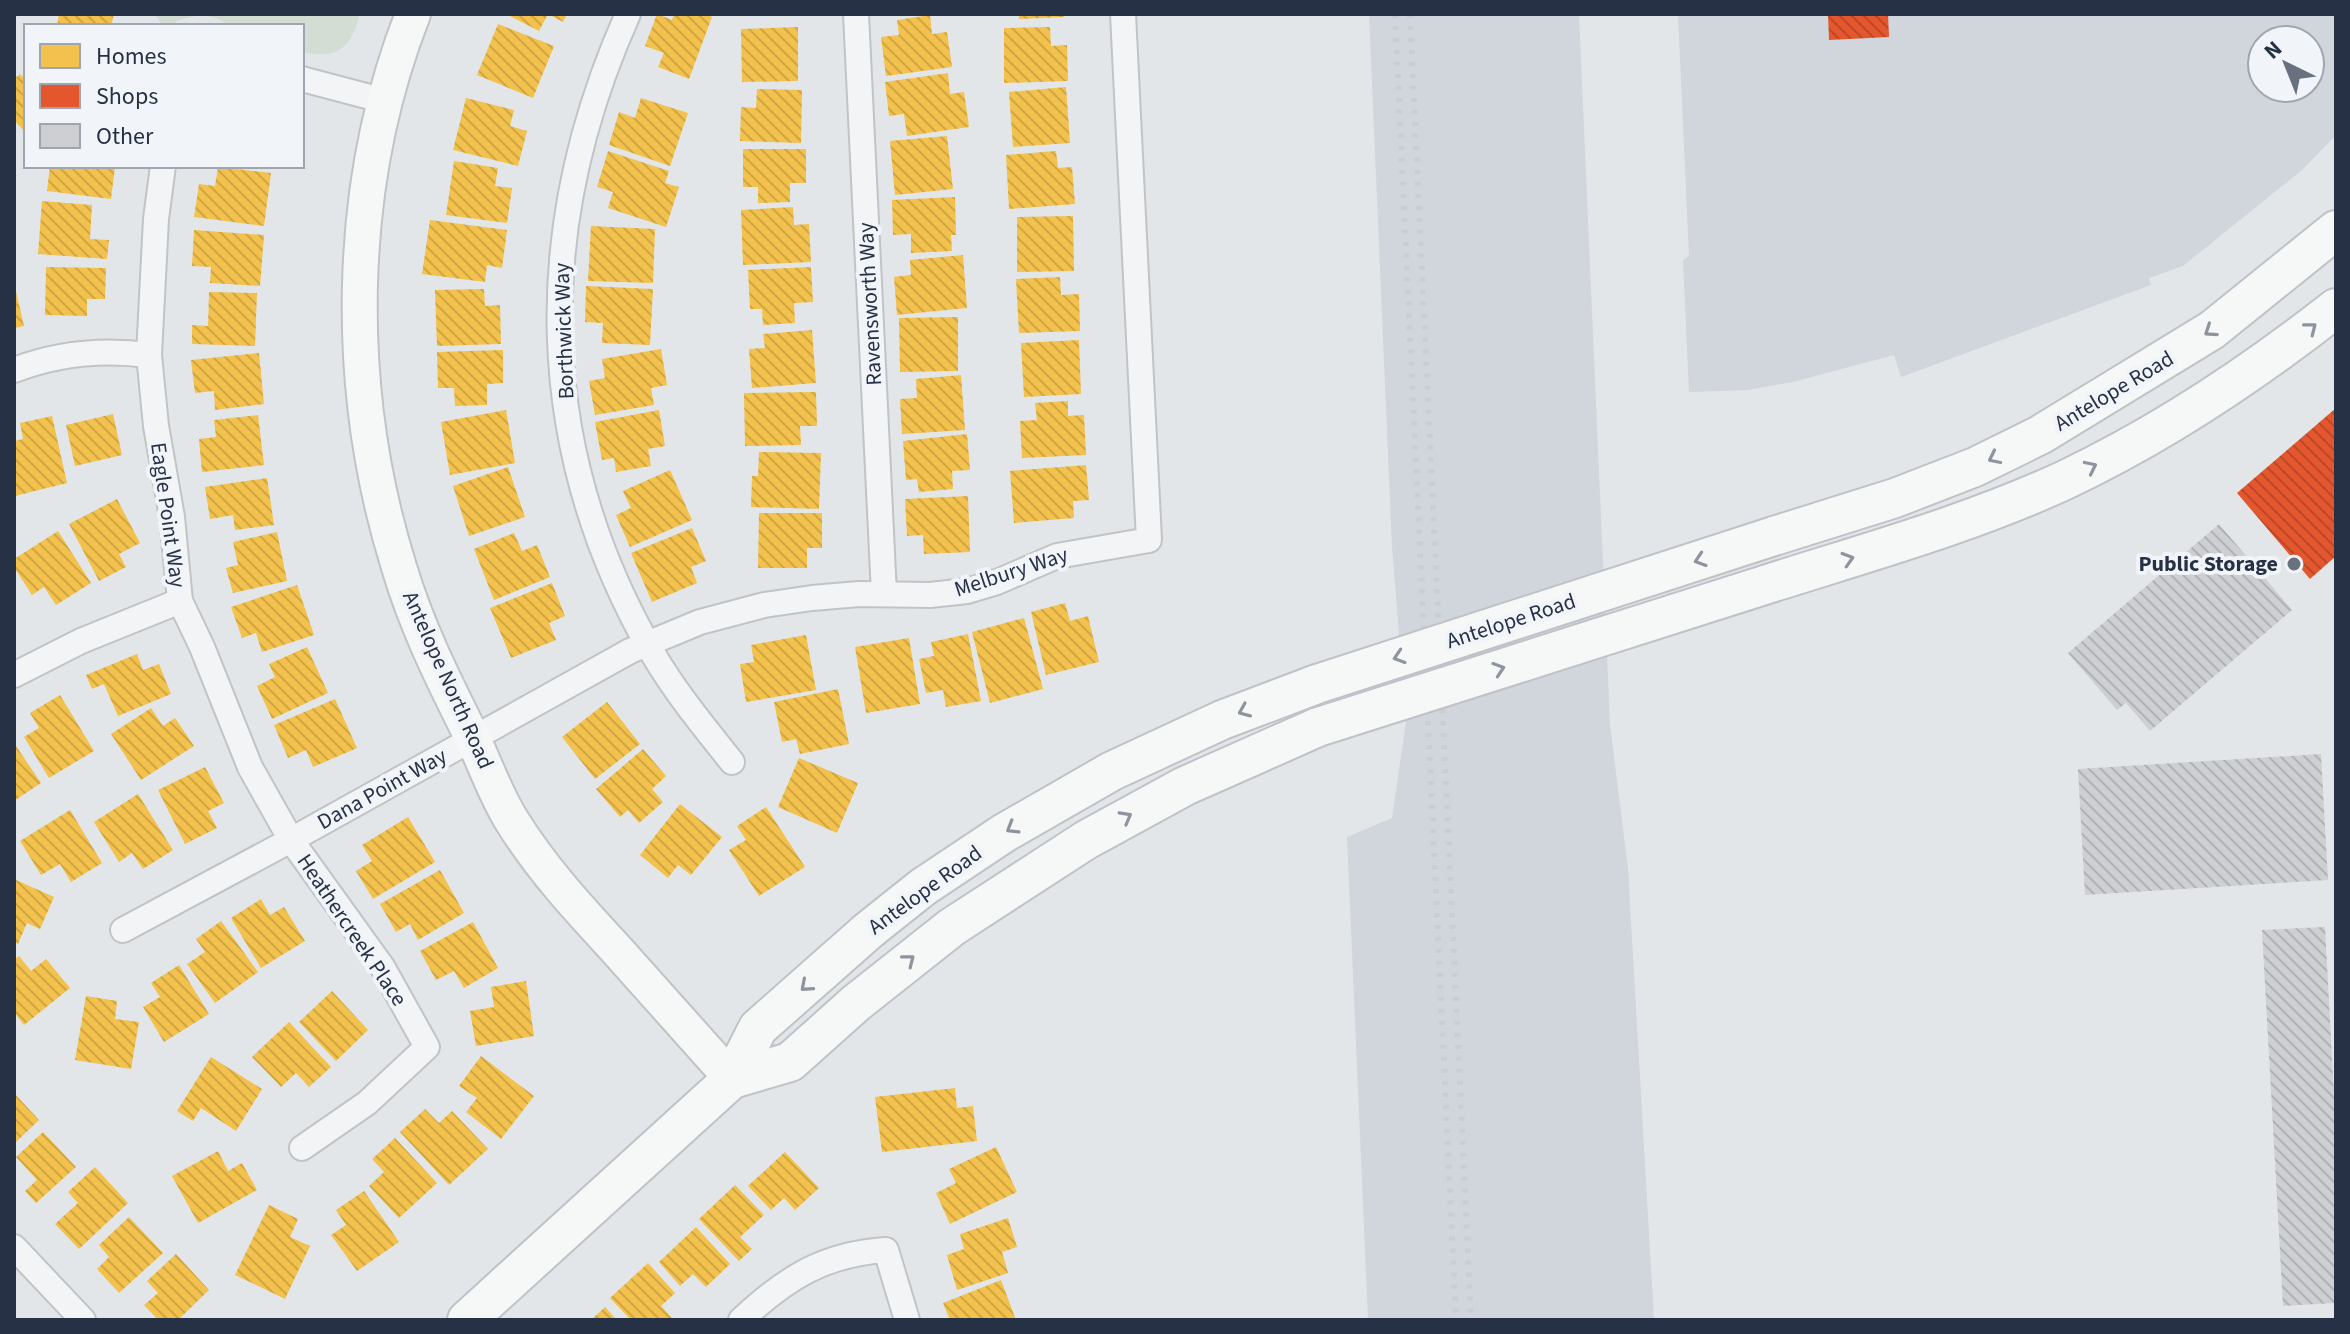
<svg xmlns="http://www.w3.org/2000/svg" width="2350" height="1334" font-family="'Source Sans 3',sans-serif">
	<defs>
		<pattern id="homes-back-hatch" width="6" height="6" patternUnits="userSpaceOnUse" patternTransform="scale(2)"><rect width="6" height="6" fill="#f2c14e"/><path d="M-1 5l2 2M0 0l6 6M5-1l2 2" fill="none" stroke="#d0a645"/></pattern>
		<pattern id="shops-back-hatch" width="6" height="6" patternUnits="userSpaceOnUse" patternTransform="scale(2)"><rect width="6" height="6" fill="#e4572e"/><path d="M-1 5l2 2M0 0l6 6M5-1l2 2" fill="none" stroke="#b94929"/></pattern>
		<pattern id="building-back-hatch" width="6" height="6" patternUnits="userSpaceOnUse" patternTransform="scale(2)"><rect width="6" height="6" fill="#cdcfd3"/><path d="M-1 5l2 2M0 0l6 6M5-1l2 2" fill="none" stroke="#b0b2b6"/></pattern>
	</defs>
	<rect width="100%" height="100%" fill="#e3e6e9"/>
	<g fill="#d1d5dc" fill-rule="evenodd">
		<polygon points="1369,14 1579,14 1610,724 1628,869 1654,1320 1368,1320 1347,837 1392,818 1406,722 1392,547"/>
		<path d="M1678,14H2336V135L2302,170L2183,266L2149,278L2151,285L1901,377L1894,355L1793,382L1748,390L1689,392L1683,260L1689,256ZM2262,40H2310V88H2262Z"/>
	</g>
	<path fill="#d3ddd3" d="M155,14H360C351,48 338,60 302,52V26H230C215,14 198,13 180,20C173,23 171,26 162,26Z"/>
	<g fill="url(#homes-back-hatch)">
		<polygon points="59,14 114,14 111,26 57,26"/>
		<polygon points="506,14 567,14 563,22 548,14 539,31"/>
		<polygon points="657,14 672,20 674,14 704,14 712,17 689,79 658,67 664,53 645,46"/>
		<polygon points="1019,14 1064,14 1064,17 1019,19"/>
		<polygon points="930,15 932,34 947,32 952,67 886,76 881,37 899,35 897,20"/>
		<polygon points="498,24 554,46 533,98 477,75"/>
		<polygon points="798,27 798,81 742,82 741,29"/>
		<polygon points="1050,27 1051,46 1067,45 1068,81 1004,83 1004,28"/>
		<polygon points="948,73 950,94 964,92 969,127 907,136 904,114 889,116 885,82"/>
		<polygon points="20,74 26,80 26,133 14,120 14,79"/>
		<polygon points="1066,87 1070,143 1013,147 1009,92"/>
		<polygon points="757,89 802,90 801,143 740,141 741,107 756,108"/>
		<polygon points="466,98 514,110 510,126 527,131 518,166 453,150"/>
		<polygon points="641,98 688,113 670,166 609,145 619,112 635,118"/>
		<polygon points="947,136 953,189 895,195 890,141"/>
		<polygon points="743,149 806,149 806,183 790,183 790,202 758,203 758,187 743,187"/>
		<polygon points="608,151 669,171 665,183 679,187 666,227 608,208 613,192 597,187"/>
		<polygon points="1056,151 1058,168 1072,167 1075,204 1009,209 1006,155"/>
		<polygon points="454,161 498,168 495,186 512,188 507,223 446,215"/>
		<polygon points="50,166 115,167 111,199 47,191"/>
		<polygon points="218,167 271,173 264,226 194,217 199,184 215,186"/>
		<polygon points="955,197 956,235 951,235 952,251 911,253 911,234 893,235 892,200"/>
		<polygon points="42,201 92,205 90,239 109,240 107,259 38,254"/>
		<polygon points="793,207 794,225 809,224 811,262 743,265 741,210"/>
		<polygon points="1073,216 1074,271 1017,272 1017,217"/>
		<polygon points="430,220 507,230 502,268 487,265 485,282 422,274"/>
		<polygon points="591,226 655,229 653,283 588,281"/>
		<polygon points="194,230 264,235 260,286 210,283 211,267 192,266"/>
		<polygon points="963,255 967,308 897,315 894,277 911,275 910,260"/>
		<polygon points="46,267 106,268 105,299 87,299 87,316 45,315"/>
		<polygon points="811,267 813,302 794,303 795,323 763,325 762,309 750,309 748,270"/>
		<polygon points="1060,277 1061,295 1079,294 1080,331 1019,333 1016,279"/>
		<polygon points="14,283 24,326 14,328"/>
		<polygon points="586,286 653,289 650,345 602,343 603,323 585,322"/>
		<polygon points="484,289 485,306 500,305 501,344 437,346 435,290"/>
		<polygon points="209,292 257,293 255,346 192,344 192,325 208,326"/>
		<polygon points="958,317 958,371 900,372 899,318"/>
		<polygon points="812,330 816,383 752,388 749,349 765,348 763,334"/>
		<polygon points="1079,340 1081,394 1024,397 1021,343"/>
		<polygon points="661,349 667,385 651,388 654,405 595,415 589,381 605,378 602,359"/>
		<polygon points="503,350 503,383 487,384 487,405 455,406 454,388 438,388 437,352"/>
		<polygon points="259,353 264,404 215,410 214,391 195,393 191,360"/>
		<polygon points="961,375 965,430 902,434 900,399 917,398 916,379"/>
		<polygon points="816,392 817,426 800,426 801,445 745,446 744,393"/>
		<polygon points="1068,401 1068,416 1084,415 1086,455 1022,458 1020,421 1037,420 1035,403"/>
		<polygon points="506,410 515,463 450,475 441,422"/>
		<polygon points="659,410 665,446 648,449 651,466 616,472 614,458 602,460 595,422"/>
		<polygon points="113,414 122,455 75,466 66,425"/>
		<polygon points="258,415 264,465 202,472 199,439 216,437 214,420"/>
		<polygon points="52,416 67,483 15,496 14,441 23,439 20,423"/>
		<polygon points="967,434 970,470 952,471 953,489 919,492 917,479 906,480 903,441"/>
		<polygon points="759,452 821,453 819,509 751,507 752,476 758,476"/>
		<polygon points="1086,465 1089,500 1073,501 1074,518 1014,523 1010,471"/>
		<polygon points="508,467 525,517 469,536 453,486"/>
		<polygon points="670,470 692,520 630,547 616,515 631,508 623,491"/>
		<polygon points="267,478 274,525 235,530 233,515 210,519 205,487"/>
		<polygon points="968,496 970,552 924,554 923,535 907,536 905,499"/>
		<polygon points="117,499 140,543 119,554 126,567 99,581 69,524"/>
		<polygon points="759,513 822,513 822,548 807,548 807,568 758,568"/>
		<polygon points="692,528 706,561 691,567 697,583 652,602 631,553"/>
		<polygon points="58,531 91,583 56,605 44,587 32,595 14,567 14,559"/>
		<polygon points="277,532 287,581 233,593 226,568 238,565 233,542"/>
		<polygon points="514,533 522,551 537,545 550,577 494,600 474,549"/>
		<polygon points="552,583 565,616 549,623 556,640 511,658 490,608"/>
		<polygon points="297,585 314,635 262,652 256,633 242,638 231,607"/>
		<polygon points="1065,603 1070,621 1088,616 1099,662 1046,675 1031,612"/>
		<polygon points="1024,618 1043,689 990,703 972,632"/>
		<polygon points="968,634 981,701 946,707 943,690 926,693 919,659 934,656 931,642"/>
		<polygon points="806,635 816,690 746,702 740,664 754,662 751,645"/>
		<polygon points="909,638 920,704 866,713 855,647"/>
		<polygon points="307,647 328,693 272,719 257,686 275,677 269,664"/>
		<polygon points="137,654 143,670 159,664 171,694 118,716 104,684 92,689 86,675"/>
		<polygon points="838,689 849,744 800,754 796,739 782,742 774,702"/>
		<polygon points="60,695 94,751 49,778 24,737 39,728 30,713"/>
		<polygon points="335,699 357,748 313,767 306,750 288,758 274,725"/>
		<polygon points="607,702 640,744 595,779 562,737"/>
		<polygon points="151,708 163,726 175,718 194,746 141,780 111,734"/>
		<polygon points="14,743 41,783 14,801"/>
		<polygon points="643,749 666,776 652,789 663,802 639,823 628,810 620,817 596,789"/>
		<polygon points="799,758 858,783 837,833 778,807"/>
		<polygon points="205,767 224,803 208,811 217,828 185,844 158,790"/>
		<polygon points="138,794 173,850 143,869 132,853 119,862 94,822"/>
		<polygon points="680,804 722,837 691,875 678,865 668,878 640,855"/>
		<polygon points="766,807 805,867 759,896 729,850 746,840 737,826"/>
		<polygon points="70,810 102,863 71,882 60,864 41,875 20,841"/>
		<polygon points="408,817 435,862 373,899 356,871 372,861 362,845"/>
		<polygon points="440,870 464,913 418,940 410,924 396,932 380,904"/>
		<polygon points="14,879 54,897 40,929 27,923 18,944 14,942"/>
		<polygon points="261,899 270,915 284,907 305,941 261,968 231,918"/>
		<polygon points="221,921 258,972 215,1003 187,964 205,952 196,939"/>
		<polygon points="473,922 498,968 464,988 454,971 436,980 420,951"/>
		<polygon points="19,956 31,971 46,959 70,988 24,1025 14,1012 14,960"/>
		<polygon points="179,965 209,1014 164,1042 143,1007 160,997 151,983"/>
		<polygon points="526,981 534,1036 476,1046 470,1011 494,1007 491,987"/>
		<polygon points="332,991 368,1030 336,1061 299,1022"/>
		<polygon points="86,996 117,1001 115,1019 139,1022 131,1069 75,1060"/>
		<polygon points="289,1022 331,1067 309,1087 296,1073 281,1087 252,1057"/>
		<polygon points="481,1056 534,1096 501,1139 466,1112 477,1098 459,1086"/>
		<polygon points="211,1057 262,1089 236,1131 201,1108 193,1121 177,1111"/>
		<polygon points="955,1088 957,1108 973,1106 977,1141 882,1152 875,1097"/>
		<polygon points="14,1093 39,1120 14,1144"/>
		<polygon points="425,1109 439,1123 452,1111 488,1149 449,1185 400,1132"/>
		<polygon points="43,1132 76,1167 36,1203 25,1191 37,1180 16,1157"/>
		<polygon points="395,1138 437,1183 399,1218 369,1186 384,1172 372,1159"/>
		<polygon points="996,1147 1017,1192 950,1224 936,1193 956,1183 949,1169"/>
		<polygon points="218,1151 228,1171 242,1163 257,1190 198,1223 172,1176"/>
		<polygon points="785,1152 819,1188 795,1210 784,1198 771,1210 748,1186"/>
		<polygon points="95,1167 128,1203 79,1249 55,1224 78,1203 68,1192"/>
		<polygon points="735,1185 764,1215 740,1237 752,1249 739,1261 699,1219"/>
		<polygon points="364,1191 399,1242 357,1271 331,1235 346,1225 336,1210"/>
		<polygon points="269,1205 298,1219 290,1237 310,1246 285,1299 235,1275"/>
		<polygon points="129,1217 163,1253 119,1293 97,1269 109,1257 99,1245"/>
		<polygon points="1008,1218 1017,1247 1002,1252 1008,1273 957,1290 947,1255 964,1249 960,1234"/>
		<polygon points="696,1227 730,1264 706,1287 693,1274 680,1286 659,1262"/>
		<polygon points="176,1254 209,1290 178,1320 158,1320 144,1305 158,1293 147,1281"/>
		<polygon points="648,1263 675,1293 661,1306 673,1319 672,1320 631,1320 610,1298"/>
		<polygon points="1001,1280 1016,1320 950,1320 943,1303"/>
		<polygon points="605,1307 617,1320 591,1320"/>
	</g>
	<g fill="url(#shops-back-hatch)">
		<polygon points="1828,14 1888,14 1889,37 1829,40"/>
		<polygon points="2336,408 2336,556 2310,579 2237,493"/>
	</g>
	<g fill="url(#building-back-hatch)">
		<polygon points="2219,524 2292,610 2150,731 2126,703 2117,710 2068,653"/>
		<polygon points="2321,754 2328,880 2085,895 2078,769"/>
		<polygon points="2325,927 2336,1132 2336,1303 2283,1306 2262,930"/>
	</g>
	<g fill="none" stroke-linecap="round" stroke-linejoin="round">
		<g stroke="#c1c4c7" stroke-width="28">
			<g id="minor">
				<path d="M628,14C532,228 534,449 653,654C676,693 704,727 732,762"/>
				<polyline points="856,14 884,594"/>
				<polyline points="302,79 385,101"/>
				<polyline points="163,166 156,219 149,355 156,426 172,517 180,601 202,647 250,767 291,840 383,968 427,1047 367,1103 302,1148"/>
				<path d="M14,370C58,353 103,349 149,355"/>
				<polyline points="14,675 81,641 180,601"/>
				<polyline points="123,930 291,840 630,651 700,622 764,605 812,598 859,594 930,595 967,591 997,582 1057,556 1149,540 1123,14"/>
				<polyline points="14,1247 83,1320"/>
				<path d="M741,1320C786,1278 824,1254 886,1250L907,1320"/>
			</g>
		</g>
		<g stroke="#c1c4c7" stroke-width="38">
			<path id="secondary" d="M413,14C345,187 344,391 399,567C417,628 445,683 473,739C486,766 496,796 512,821C541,868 578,908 615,948C654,992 693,1035 732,1079"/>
		</g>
		<g stroke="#bfc2c7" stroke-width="42">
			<g id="primary">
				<polyline points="1774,536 1895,498 1975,467 2040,435 2212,330 2336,230"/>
				<path d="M1774,582C1872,551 1972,523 2065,480C2162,434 2252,374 2336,308"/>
				<polyline points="732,1079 790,1062 856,1003 952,927 1086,840 1185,786 1318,727"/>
				<polyline points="467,1320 732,1079 758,1028 869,930 923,887 1004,833 1112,771 1222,720 1317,684"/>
			</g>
		</g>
		<use href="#minor" stroke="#f3f4f5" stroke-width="24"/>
		<use href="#secondary" stroke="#f6f7f7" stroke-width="34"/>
		<use href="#primary" stroke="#f6f7f7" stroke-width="38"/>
		<g stroke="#cbcdd1" stroke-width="6" stroke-dasharray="4 8" stroke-linecap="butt">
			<polyline points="1395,14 1456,1320"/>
			<polyline points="1410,14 1471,1320"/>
		</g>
		<g stroke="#bfc2c7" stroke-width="42" stroke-linecap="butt">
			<g id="primary-bridge">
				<polyline points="1317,684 1774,536"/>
				<polyline points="1318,727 1774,582"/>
			</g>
		</g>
		<use href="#primary-bridge" stroke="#f6f7f7" stroke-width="38"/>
	</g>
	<defs><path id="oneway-chevron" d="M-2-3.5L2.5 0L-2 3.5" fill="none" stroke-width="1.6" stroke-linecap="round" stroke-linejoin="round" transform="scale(2)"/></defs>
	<g stroke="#8e949e">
		<use href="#oneway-chevron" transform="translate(2311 328) rotate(-38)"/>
		<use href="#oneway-chevron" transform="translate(2210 331) rotate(146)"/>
		<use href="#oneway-chevron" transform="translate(1994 458) rotate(154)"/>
		<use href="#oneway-chevron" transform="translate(2091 467) rotate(-26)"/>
		<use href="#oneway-chevron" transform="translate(1848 559) rotate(-17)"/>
		<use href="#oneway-chevron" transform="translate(1700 560) rotate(162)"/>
		<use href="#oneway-chevron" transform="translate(1399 657) rotate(162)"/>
		<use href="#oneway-chevron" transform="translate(1499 669) rotate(-18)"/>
		<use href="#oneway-chevron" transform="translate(1244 711) rotate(157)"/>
		<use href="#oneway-chevron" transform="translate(1126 817) rotate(-29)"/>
		<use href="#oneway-chevron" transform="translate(1012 828) rotate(149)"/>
		<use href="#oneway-chevron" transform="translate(909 960) rotate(-38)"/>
		<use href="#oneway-chevron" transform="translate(806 986) rotate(139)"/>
	</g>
	<circle fill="#69707e" stroke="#f1f4f8" stroke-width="3" cx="2294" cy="564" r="8"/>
	<g text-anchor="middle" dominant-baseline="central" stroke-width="8" stroke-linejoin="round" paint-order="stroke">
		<g font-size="22" fill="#273145" stroke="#f1f4f8">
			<text transform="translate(870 304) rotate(-93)">Ravensworth Way</text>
			<text transform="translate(564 331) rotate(-92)">Borthwick Way</text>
			<text transform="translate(2114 391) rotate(-31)">Antelope Road</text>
			<text transform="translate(168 515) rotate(82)">Eagle Point Way</text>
			<text transform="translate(1011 572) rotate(-18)">Melbury Way</text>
			<text transform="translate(1511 621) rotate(-18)">Antelope Road</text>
			<text transform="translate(448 680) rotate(66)">Antelope North Road</text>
			<text transform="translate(382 789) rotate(-29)">Dana Point Way</text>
			<text transform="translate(925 890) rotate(-36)">Antelope Road</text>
			<text transform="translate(352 930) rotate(56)">Heathercreek Place</text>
		</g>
		<g font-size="22" font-weight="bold" fill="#273145" stroke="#f1f4f8" text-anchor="end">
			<text x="2278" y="564">Public Storage</text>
		</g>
	</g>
	<rect width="2350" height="1334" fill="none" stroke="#273145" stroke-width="32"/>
	<rect x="24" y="24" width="280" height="144" fill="#f1f4f8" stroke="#a0a6b0" stroke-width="2"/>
	<rect x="40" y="44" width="40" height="24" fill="#f2c14e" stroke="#a0a6b0" stroke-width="2"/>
	<text x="96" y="64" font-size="24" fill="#273145">Homes</text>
	<rect x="40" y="84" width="40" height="24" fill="#e4572e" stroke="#a0a6b0" stroke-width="2"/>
	<text x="96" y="104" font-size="24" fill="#273145">Shops</text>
	<rect x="40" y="124" width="40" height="24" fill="#cdcfd3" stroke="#a0a6b0" stroke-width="2"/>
	<text x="96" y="144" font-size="24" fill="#273145">Other</text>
	<g transform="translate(2286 64) rotate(317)"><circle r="38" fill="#f1f4f8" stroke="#a0a6b0" stroke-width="2"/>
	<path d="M0-6L14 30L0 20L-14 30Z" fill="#69707e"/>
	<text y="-12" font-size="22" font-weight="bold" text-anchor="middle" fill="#273145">N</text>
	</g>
</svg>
